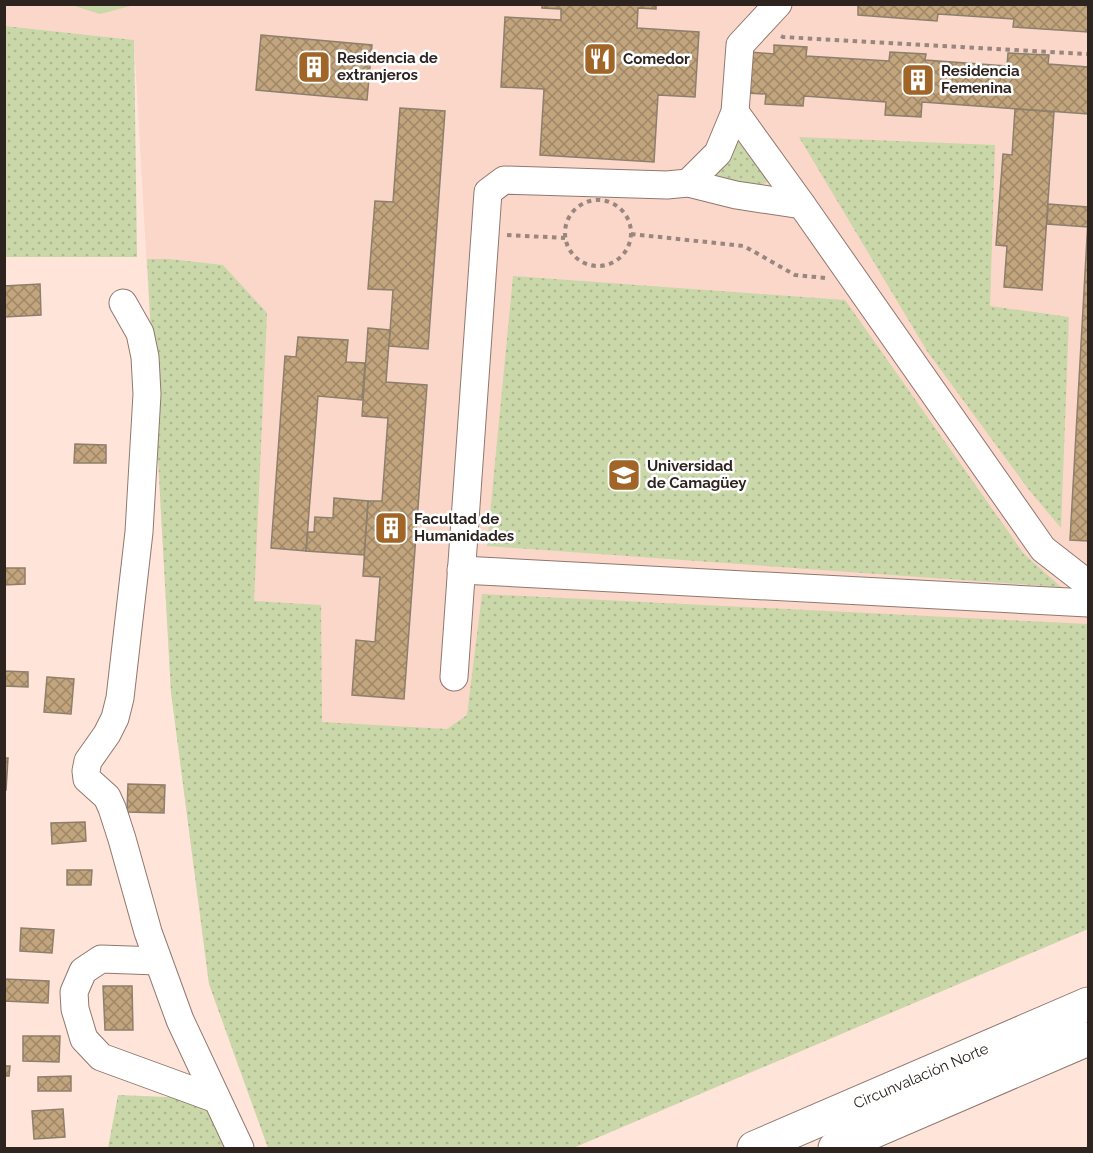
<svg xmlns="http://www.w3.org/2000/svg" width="1093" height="1153" font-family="Raleway,sans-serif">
	<defs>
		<pattern id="grass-dots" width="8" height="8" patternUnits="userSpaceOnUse" patternTransform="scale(1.5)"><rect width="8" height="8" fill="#c9d7a9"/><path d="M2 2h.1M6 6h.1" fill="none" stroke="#adb891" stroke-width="1.8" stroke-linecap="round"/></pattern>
		<pattern id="building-cross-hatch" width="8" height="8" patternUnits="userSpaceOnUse" patternTransform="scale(1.5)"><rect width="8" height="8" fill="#c2a57d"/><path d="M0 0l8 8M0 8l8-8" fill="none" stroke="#9e8666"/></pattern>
	</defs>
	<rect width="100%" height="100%" fill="#ffe4d9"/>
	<polygon fill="#fad7c9" points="5,4 1088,5 1088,929 573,1148 268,1148 209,984 171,692 134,40 5,26"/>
	<g fill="url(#grass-dots)">
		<polygon points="5,26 134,40 137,257 5,257"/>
		<polygon points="799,137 995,145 990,306 1069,317 1061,528 1029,490 927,351"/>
		<polygon points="738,138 768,179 767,182 764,184 717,182 715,178 716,173"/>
		<polygon points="147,259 169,259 223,265 267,313 254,601 321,605 322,722 447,729 467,715 482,594 1088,624 1088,929 573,1148 268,1148 209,984 171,692"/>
		<polygon points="513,276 845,300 1024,554 1061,587 487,546"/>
		<polygon points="118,1095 214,1099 233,1148 108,1148"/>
	</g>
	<polygon fill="#c9d7a9" points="71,5 71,4 134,5 100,14"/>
	<g fill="url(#building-cross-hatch)" stroke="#8d7f6c" stroke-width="1.5">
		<polygon points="542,4 656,4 656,9 638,8 637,28 699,32 695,97 658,95 654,162 540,155 544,89 501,87 505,17 561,20 561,9 542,8"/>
		<polygon points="858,4 1088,4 1088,32 1013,27 1014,19 938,14 937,21 858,15"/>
		<polygon points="261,35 372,45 367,100 256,90"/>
		<polygon points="774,45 807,47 806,56 889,61 890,52 926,54 925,60 1007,66 1008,53 1049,55 1048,64 1088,67 1088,114 922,102 921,117 885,115 886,102 804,96 803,106 765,104 766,94 747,93 750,52 774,54"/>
		<polygon points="400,108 445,111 428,349 389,346 393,290 368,289 375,201 393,202"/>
		<polygon points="1015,109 1054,112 1042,290 1004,287 1007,246 996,245 1003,154 1012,155"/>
		<polygon points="1048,204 1088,207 1088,227 1047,224"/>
		<polygon points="1088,220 1088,541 1070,540"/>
		<polygon points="40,284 41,315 4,317 4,286"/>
		<polygon points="368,328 390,330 386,382 427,385 404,699 352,695 356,640 375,642 380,577 363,576 368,501 382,501 388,418 362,416"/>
		<polygon points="298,337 348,340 346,362 365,363 362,400 318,396 306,551 271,548 285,356 296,357"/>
		<polygon points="75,444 106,445 106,463 74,463"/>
		<polygon points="334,498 368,501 364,555 306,551 308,532 314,532 315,517 333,518"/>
		<polygon points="4,568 25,568 25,584 4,585"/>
		<polygon points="4,671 28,672 28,687 4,686"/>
		<polygon points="47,677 74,679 71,714 44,712"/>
		<polygon points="4,758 8,758 6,790 4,790"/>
		<polygon points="128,784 165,785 164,813 127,812"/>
		<polygon points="85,822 86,841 52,844 51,823"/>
		<polygon points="67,870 92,870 91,885 67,885"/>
		<polygon points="21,928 54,930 52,953 20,951"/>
		<polygon points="4,979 49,981 48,1003 4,1001"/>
		<polygon points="103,986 132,986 133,1030 105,1030"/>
		<polygon points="23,1036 60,1036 59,1062 23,1061"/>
		<polygon points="4,1066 10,1066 9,1076 4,1076"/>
		<polygon points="71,1076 71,1091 38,1091 38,1077"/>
		<polygon points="63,1109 65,1137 34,1139 32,1111"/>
	</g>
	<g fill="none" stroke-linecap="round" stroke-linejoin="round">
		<g stroke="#90786f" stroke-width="29">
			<g id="minor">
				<polyline points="735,112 802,205 1043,549 1088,584"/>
				<polyline points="688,183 718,153 735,112 740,45 778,4"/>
				<polyline points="123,303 140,333 145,357 147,394 139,532 120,698 115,718 107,734 88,761 86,771 87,779 107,797 112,808 122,839 148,932 180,1020 240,1148"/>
				<polyline points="461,570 1088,603"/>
				<polyline points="454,677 488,192 504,180 667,185 688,183 736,195 802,205"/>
				<polyline points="158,961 101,959 83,971 74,992 75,1009 84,1039 101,1057 216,1099"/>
			</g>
		</g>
		<g stroke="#90786f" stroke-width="35">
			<g id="highway">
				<polyline points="754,1148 1088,1004"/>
				<polyline points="835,1148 1088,1039"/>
			</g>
		</g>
		<g stroke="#99877f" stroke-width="4" stroke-dasharray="4.5 4.5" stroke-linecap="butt">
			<polyline points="781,36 783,37 1088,54"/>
			<circle cx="598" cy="233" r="33"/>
			<polyline points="631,234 744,246 795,275 825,278"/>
			<polyline points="507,235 565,238"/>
		</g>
		<use href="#minor" stroke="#fff" stroke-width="27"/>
		<use href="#highway" stroke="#fff" stroke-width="33"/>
	</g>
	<defs>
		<g id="restaurant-square" transform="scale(1.725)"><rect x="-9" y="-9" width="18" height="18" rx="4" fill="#a06527" stroke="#fff"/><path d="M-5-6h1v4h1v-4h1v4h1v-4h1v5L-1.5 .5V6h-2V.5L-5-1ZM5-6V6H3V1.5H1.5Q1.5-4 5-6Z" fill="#fff"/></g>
		<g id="building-square" transform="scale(1.725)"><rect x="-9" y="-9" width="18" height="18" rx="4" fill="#a06527" stroke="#fff"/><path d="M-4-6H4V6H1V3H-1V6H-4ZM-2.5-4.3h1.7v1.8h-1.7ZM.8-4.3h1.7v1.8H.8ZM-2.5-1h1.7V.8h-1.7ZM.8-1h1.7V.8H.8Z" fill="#fff"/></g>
		<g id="university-square" transform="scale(1.725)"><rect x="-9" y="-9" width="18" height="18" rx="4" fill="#a06527" stroke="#fff"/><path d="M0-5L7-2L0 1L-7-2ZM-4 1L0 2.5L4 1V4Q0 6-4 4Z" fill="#fff"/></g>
	</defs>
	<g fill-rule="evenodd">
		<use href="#restaurant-square" x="600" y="59"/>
		<use href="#building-square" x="314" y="67"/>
		<use href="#building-square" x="918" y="80"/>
		<use href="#university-square" x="624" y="475"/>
		<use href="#building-square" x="391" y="528"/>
	</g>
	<g text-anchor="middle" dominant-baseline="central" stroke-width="5" stroke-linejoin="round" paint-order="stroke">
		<g font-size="15" font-weight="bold" fill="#2d231f" stroke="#fff" text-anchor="start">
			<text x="337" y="58">Residencia de<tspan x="337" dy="17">extranjeros</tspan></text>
			<text x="623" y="59">Comedor</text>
			<text x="941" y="71">Residencia<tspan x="941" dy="17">Femenina</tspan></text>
			<text x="647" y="466">Universidad<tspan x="647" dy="17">de Camagüey</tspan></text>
			<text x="414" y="519">Facultad de<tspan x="414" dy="17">Humanidades</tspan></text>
		</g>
		<g font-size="15" fill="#2d231f" stroke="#fff">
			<text transform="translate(921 1076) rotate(-23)">Circunvalación Norte</text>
		</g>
	</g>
	<rect width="1093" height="1153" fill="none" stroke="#2d231f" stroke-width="12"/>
</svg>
